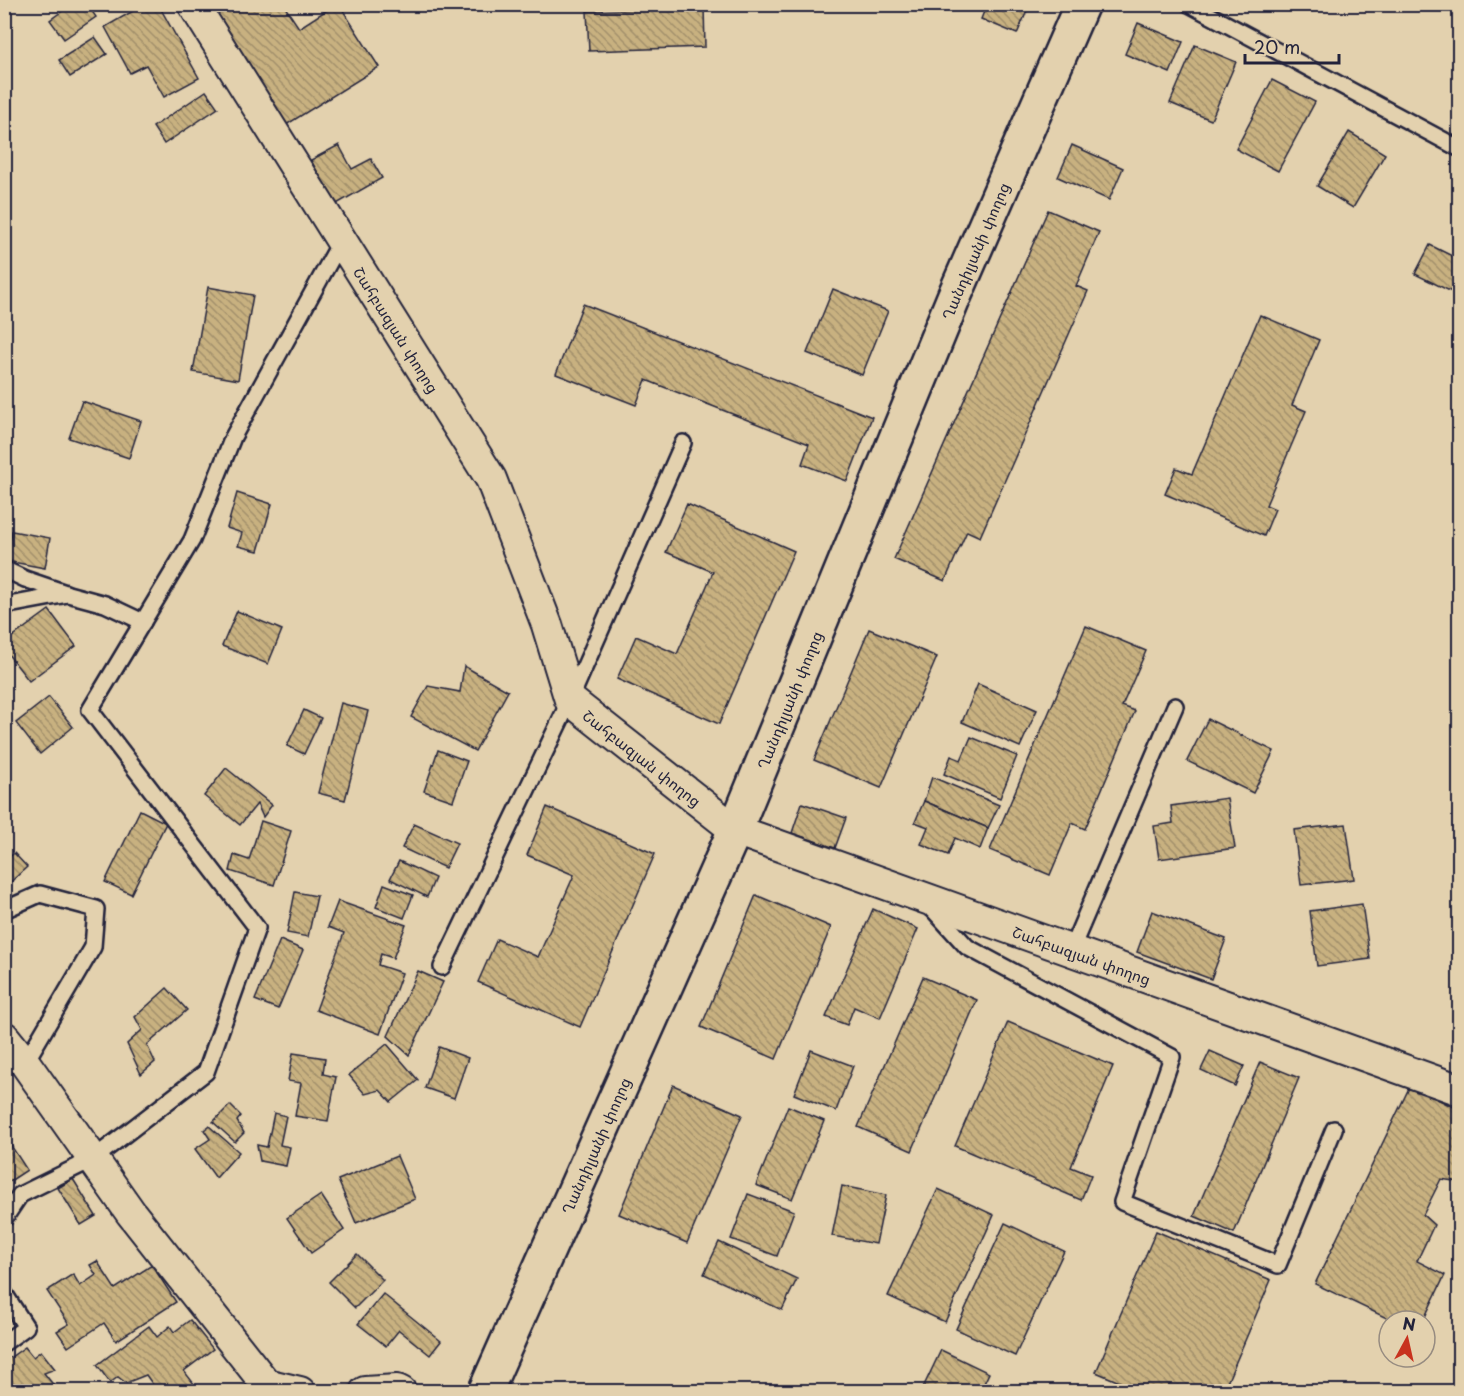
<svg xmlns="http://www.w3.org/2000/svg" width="1464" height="1396" font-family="'Playpen Sans','Noto Sans Armenian',sans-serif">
	<defs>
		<pattern id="building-back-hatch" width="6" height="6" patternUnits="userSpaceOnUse" patternTransform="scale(1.5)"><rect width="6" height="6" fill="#c8b180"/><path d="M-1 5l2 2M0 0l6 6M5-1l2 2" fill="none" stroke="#a2906a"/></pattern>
	</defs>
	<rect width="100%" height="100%" fill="#e3d1ae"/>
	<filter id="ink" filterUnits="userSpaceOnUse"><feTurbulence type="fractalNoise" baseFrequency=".0167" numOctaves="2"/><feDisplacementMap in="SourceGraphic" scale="12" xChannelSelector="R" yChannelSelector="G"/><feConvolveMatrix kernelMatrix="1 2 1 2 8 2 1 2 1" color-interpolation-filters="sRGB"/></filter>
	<g filter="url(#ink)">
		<g fill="url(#building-back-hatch)" stroke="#22223b" stroke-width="1.5">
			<polygon points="72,4 87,4 96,17 64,39 50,20"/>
			<polygon points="145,4 158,4 199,78 164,97 146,65 130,73 105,27"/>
			<polygon points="209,4 283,4 299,28 336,4 339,4 379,67 286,125"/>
			<polygon points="987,4 1030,4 1017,34 981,19"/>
			<polygon points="704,7 705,47 589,51 587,11"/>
			<polygon points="1138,23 1183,42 1170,73 1125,54"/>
			<polygon points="95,37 107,54 70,77 59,60"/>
			<polygon points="1195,45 1236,62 1211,120 1170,103"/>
			<polygon points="1272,80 1315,102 1278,171 1236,149"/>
			<polygon points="206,91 218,108 164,144 153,127"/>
			<polygon points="1349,132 1385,154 1353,208 1317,186"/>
			<polygon points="339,145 352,169 371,159 382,178 335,205 311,160"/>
			<polygon points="1072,145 1123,168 1109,200 1058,177"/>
			<polygon points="1048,210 1099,232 1076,286 1088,291 980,537 967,531 945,581 894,559"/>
			<polygon points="1430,245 1460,260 1460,296 1415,274"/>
			<polygon points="208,287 253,295 238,380 193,372"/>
			<polygon points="833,289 888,311 862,375 807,353"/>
			<polygon points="583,304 872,417 847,481 802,464 809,444 646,380 636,405 556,374"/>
			<polygon points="1260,315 1319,340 1292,405 1306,411 1266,505 1275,509 1264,536 1165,494 1176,468 1192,474"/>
			<polygon points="82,401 141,421 129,458 69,438"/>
			<polygon points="237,493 272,504 258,551 238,546 242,533 227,528"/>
			<polygon points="687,504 794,551 719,724 617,679 636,636 677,654 713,572 666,552"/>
			<polygon points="12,531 50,538 45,568 7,561"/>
			<polygon points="49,610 76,646 29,681 4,649 4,643"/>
			<polygon points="237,611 282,630 268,664 222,646"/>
			<polygon points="1086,626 1146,651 1122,706 1135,711 1085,829 1072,823 1050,875 990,850"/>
			<polygon points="869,629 937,657 881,788 814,760"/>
			<polygon points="464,666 508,691 475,751 411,717 428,686 460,692"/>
			<polygon points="978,684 1037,710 1020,747 962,722"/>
			<polygon points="49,697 73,727 40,754 16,723"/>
			<polygon points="341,703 368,711 345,800 318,793"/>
			<polygon points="304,710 321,718 304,754 287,746"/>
			<polygon points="1208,719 1274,751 1253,793 1187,761"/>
			<polygon points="971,737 1017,756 1000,798 944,774 951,756 961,760"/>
			<polygon points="438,750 467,761 453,801 424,791"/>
			<polygon points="226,768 272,805 263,817 257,804 240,825 204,796"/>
			<polygon points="932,777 999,805 988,828 924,801"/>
			<polygon points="1227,798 1235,848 1159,859 1154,826 1173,823 1171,806"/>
			<polygon points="924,801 988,828 980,849 955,838 948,855 921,844 928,827 915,822"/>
			<polygon points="802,803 846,818 835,848 792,833"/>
			<polygon points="547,807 655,854 580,1027 478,982 497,939 538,957 574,875 527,855"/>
			<polygon points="140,810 166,823 131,894 105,882"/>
			<polygon points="261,821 291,831 274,885 230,871 234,855 249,860"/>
			<polygon points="414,824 457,843 445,868 402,848"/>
			<polygon points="1346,824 1354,879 1301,885 1294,830"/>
			<polygon points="14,853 27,867 4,888 4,862"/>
			<polygon points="399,861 435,878 427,897 390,879"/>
			<polygon points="384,884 413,895 404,918 376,907"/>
			<polygon points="295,892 317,896 308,937 287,933"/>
			<polygon points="756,895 831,927 776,1059 701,1027"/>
			<polygon points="338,901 406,925 393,958 381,954 378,965 402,973 380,1034 316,1010 344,933 328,927"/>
			<polygon points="1362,904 1370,959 1317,966 1310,911"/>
			<polygon points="873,909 918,929 880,1018 854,1007 847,1025 826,1017"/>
			<polygon points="1152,911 1226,939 1211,979 1137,952"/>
			<polygon points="280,940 303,950 278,1009 255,1000"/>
			<polygon points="418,971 443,982 409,1055 388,1036"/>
			<polygon points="923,977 977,1000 912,1151 858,1127"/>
			<polygon points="167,988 187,1010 147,1045 155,1062 141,1074 127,1044 142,1030 135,1017"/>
			<polygon points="1008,1022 1113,1066 1071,1167 1091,1175 1081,1200 955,1146"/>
			<polygon points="387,1044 418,1080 391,1102 380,1090 365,1094 349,1075"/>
			<polygon points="439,1047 468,1058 454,1098 425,1088"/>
			<polygon points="811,1050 853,1066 836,1111 794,1094"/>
			<polygon points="1210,1051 1244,1066 1235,1086 1201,1070"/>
			<polygon points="293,1053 325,1058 323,1074 336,1077 328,1121 295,1116 301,1083 288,1081"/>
			<polygon points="1260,1062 1299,1078 1234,1233 1194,1216"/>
			<polygon points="673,1085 742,1115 687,1243 619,1214"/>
			<polygon points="1410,1086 1460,1110 1460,1182 1441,1179 1423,1215 1434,1225 1417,1261 1445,1275 1423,1321 1393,1321 1315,1284"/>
			<polygon points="230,1105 241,1116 237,1121 244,1133 235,1142 213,1122"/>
			<polygon points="788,1106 824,1121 792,1199 756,1185"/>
			<polygon points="274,1113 286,1116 280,1145 290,1147 286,1166 260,1161 257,1145 267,1147"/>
			<polygon points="209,1126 239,1152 216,1178 195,1149 210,1139 204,1130"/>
			<polygon points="10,1144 27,1170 4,1185 4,1148"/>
			<polygon points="397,1156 415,1199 356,1223 338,1180"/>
			<polygon points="73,1179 96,1216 81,1225 58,1188"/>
			<polygon points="842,1186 886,1195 876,1244 832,1236"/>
			<polygon points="938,1189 994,1215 945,1322 888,1296"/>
			<polygon points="748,1194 794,1211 777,1256 731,1239"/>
			<polygon points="321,1195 344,1230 311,1253 287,1218"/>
			<polygon points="1005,1223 1064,1251 1015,1356 956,1329"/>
			<polygon points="1156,1231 1271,1280 1223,1392 1143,1392 1096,1372"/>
			<polygon points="719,1242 797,1279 782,1310 704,1274"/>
			<polygon points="357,1254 383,1280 355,1308 329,1282"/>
			<polygon points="97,1261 115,1289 152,1265 176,1302 116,1341 104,1323 68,1347 57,1331 69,1324 47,1291 73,1274 80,1286 96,1275 90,1265"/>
			<polygon points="383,1294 441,1341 430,1355 399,1330 386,1346 358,1324"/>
			<polygon points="190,1320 213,1349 184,1371 198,1389 194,1392 170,1392 169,1390 166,1392 158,1392 146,1375 126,1383 118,1377 110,1383 97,1365 149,1326 157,1337 170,1326 174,1332"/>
			<polygon points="25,1347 33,1357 41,1351 55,1369 44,1373 59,1392 10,1392 4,1385 4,1362"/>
			<polygon points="941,1350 989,1373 980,1392 921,1392"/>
		</g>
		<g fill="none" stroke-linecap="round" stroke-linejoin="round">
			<g stroke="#22223b" stroke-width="20">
				<g id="lane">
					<polyline points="1189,4 1460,149"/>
					<polyline points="4,568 6,570 25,579 66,593"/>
					<polyline points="4,609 9,605 68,594 105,604 143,622"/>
					<polyline points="929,905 967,947 1172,1057 1122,1202 1278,1265 1334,1129"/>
					<polyline points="4,910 40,894 96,909 93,947 25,1063"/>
					<polyline points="1071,950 1175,706"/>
					<polyline points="442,967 570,700 683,443"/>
					<polyline points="4,1219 20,1195 93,1159 206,1072 257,928 90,710 192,540 233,437 341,241"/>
					<polyline points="4,1293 26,1327 4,1343"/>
				</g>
			</g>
			<g stroke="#22223b" stroke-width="34">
				<g id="street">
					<path id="s1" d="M193,4L491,479L547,625L570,700L735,830L1460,1090"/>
					<polyline points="4,1037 25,1063 131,1213 266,1384 300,1392"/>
					<polyline points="365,1392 397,1390 401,1392"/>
				</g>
			</g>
			<g stroke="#22223b" stroke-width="38">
				<g id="secondary">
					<path id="s2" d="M485,1392L735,830L954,297L1082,4"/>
				</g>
			</g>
			<use href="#lane" stroke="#e3d1ae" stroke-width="15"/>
			<use href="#street" stroke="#e3d1ae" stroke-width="30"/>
			<use href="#secondary" stroke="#e3d1ae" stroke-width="33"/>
		</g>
	</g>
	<g text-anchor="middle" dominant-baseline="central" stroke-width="4.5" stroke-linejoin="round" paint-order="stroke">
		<g font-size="15" fill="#22223b" stroke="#e3d1ae">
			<text stroke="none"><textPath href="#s2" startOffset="1242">Ղանդիլյանի փողոց</textPath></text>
			<text stroke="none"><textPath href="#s1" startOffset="384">Շահբազյան փողոց</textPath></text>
			<text stroke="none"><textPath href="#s2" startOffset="756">Ղանդիլյանի փողոց</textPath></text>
			<text stroke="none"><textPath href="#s1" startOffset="888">Շահբազյան փողոց</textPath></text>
			<text stroke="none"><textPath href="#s1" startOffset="1374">Շահբազյան փողոց</textPath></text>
			<text stroke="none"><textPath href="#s2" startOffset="270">Ղանդիլյանի փողոց</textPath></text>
		</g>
	</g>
	<rect width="1464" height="1396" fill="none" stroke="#e3d1ae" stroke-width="24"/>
	<rect x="12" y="12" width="1440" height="1372" fill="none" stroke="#22223b" stroke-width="2" filter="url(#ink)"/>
	<g transform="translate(1407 1339) rotate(8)"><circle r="28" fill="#e3d1ae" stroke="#968b80" stroke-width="1.5"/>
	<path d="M0-4.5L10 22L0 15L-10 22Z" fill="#c8321e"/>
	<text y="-9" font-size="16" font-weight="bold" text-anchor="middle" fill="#22223b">N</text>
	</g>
	<path d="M1245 54v9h94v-9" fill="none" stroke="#22223b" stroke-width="3"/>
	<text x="1254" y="54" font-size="18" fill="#22223b" stroke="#e3d1ae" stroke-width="4.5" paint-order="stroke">20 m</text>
</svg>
